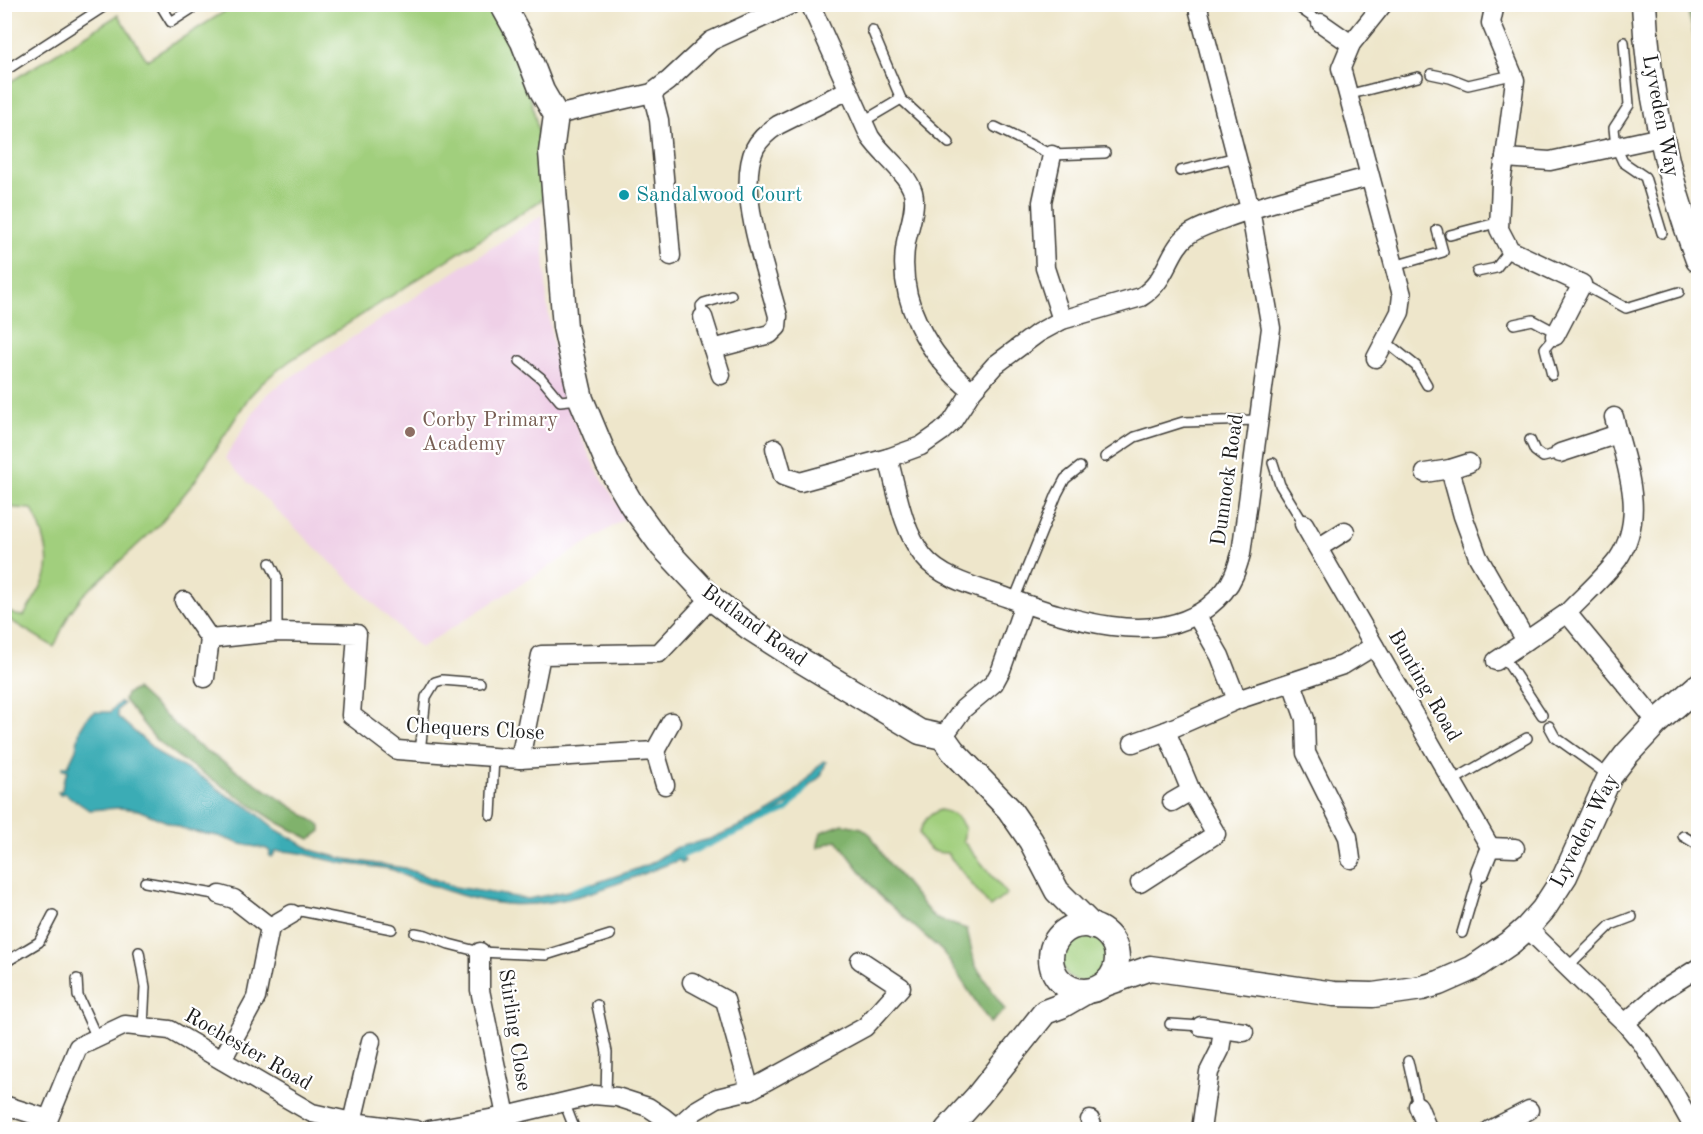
<svg xmlns="http://www.w3.org/2000/svg" width="1703" height="1134" font-family="'Old Standard TT',serif">
	<rect width="100%" height="100%" fill="#fff"/>
	<filter id="ink" filterUnits="userSpaceOnUse"><feTurbulence type="fractalNoise" baseFrequency=".0167" numOctaves="2"/><feDisplacementMap in="SourceGraphic" scale="12" xChannelSelector="R" yChannelSelector="G"/><feConvolveMatrix kernelMatrix="1 2 1 2 8 2 1 2 1" color-interpolation-filters="sRGB"/></filter>
	<filter id="wash" filterUnits="userSpaceOnUse"><feTurbulence type="fractalNoise" baseFrequency=".008" numOctaves="4" result="noise"/><feDisplacementMap in="SourceGraphic" scale="24" xChannelSelector="R" yChannelSelector="G"/><feGaussianBlur stdDeviation="1.35" result="paint"/><feColorMatrix in="noise" values="0 0 0 0 0 0 0 0 0 0 0 0 0 0 0 0 0 1.4 0 .05"/><feComposite in="paint" operator="in"/></filter>
	<g filter="url(#wash)">
		<rect width="100%" height="100%" fill="#eee6cb"/>
		<polygon fill="#efd0e7" points="542,215 547,302 556,365 568,407 592,461 626,518 420,648 236,471 225,458 258,405 267,394 291,377"/>
		<g fill="#a1cf7d" stroke="#5e764c" stroke-width="1.5">
			<path d="M235,5H487C515,43 532,92 539,138C542,158 542,179 543,199L291,360L265,380L249,397L195,481L158,526L83,595L69,614L54,647L5,617V609L15,615L24,616C31,603 40,591 45,578C53,558 41,527 32,509L14,508L5,498V85L118,15L147,60Z"/>
			<path d="M940,810C953,812 959,817 965,829L963,841L1007,894L990,907L947,853C931,853 925,848 919,833C924,821 927,815 940,810Z"/>
			<circle cx="1085" cy="958" r="24"/>
		</g>
		<g fill="#80b26c" stroke="#4e6744" stroke-width="1.5">
			<polygon points="1687,5 1698,5 1698,53 1687,7"/>
			<polygon points="136,689 197,745 317,823 321,826 321,831 310,839 277,822 178,757 156,740 124,700 126,694"/>
			<polygon points="843,824 862,828 871,835 884,857 934,918 967,929 975,965 1005,1010 990,1023 943,952 878,894 837,840 817,848 821,832"/>
		</g>
		<path fill="#3bacb5" stroke="#2c6468" stroke-width="1.5" d="M120,702L123,704L117,711L118,717L162,756L203,778L228,796L249,807L277,830L314,851L345,859L404,868L455,887L528,899L578,889L628,872L650,864L675,848L710,839L763,816L779,806L799,788L823,761L826,762L821,776L782,809L768,818L687,853L682,858L685,861L682,863L679,860C625,880 566,909 507,904C474,902 436,887 405,876C401,874 397,871 393,870C377,866 359,866 342,863C319,859 300,850 276,851L272,857L269,856L270,852L267,849L241,844L218,836L189,831L138,810L119,808L89,810L64,793L60,795L58,792L62,790L63,782L68,770L63,769V766H68L76,749L80,729L88,716L95,712H110Z"/>
		<g fill="none" stroke-linecap="round" stroke-linejoin="round">
			<g stroke="#3bacb5" stroke-width="4.5">
				<polyline points="681,857 786,811 806,788"/>
				<polyline points="572,891 590,885"/>
			</g>
		</g>
	</g>
	<g filter="url(#ink)">
		<g fill="none" stroke-linecap="round" stroke-linejoin="round">
			<g stroke="#3c3a36" stroke-width="12">
				<g id="lane">
					<polyline points="160,4 171,22 199,4"/>
					<polyline points="1294,4 1321,23"/>
					<polyline points="872,30 901,99 949,143"/>
					<polyline points="1624,42 1629,105 1614,128 1616,147 1623,162 1645,177 1662,233"/>
					<polyline points="6,70 108,4"/>
					<polyline points="1431,74 1450,78 1468,85 1512,75"/>
					<polyline points="1347,95 1418,77"/>
					<polyline points="862,122 901,99"/>
					<polyline points="995,127 1052,155 1105,153"/>
					<polyline points="1180,171 1236,157"/>
					<polyline points="1450,235 1500,222"/>
					<polyline points="1394,266 1443,252 1437,230"/>
					<polyline points="1477,272 1496,268 1510,250"/>
					<polyline points="1582,284 1626,308 1679,292"/>
					<polyline points="703,317 701,306 704,303 731,295"/>
					<polyline points="1514,324 1533,320 1557,333"/>
					<polyline points="1386,342 1416,366 1427,385"/>
					<polyline points="520,361 541,378 560,401 579,399"/>
					<polyline points="1552,375 1545,348 1555,336"/>
					<polyline points="1530,440 1535,451 1543,457 1560,453"/>
					<polyline points="1105,457 1135,437 1183,422 1259,420"/>
					<polyline points="1273,463 1280,485 1304,524"/>
					<polyline points="270,563 277,577 277,632"/>
					<polyline points="1014,600 1057,494 1065,479 1080,467"/>
					<polyline points="1503,656 1542,715"/>
					<polyline points="1549,726 1555,737 1608,775"/>
					<polyline points="420,752 426,697 435,682 442,680 480,683"/>
					<polyline points="1452,781 1527,738"/>
					<polyline points="491,815 494,757"/>
					<polyline points="1683,836 1698,845"/>
					<polyline points="145,882 220,895"/>
					<polyline points="292,914 301,911 392,929"/>
					<polyline points="415,933 426,935 449,944 480,952 546,955 610,935"/>
					<polyline points="1462,933 1480,872"/>
					<polyline points="139,952 145,987 143,1027"/>
					<polyline points="4,963 39,942 53,915"/>
					<polyline points="1567,968 1611,925 1632,917"/>
					<polyline points="77,979 78,996 97,1038"/>
					<polyline points="597,1005 607,1052 606,1096"/>
					<polyline points="1170,1024 1201,1026"/>
					<polyline points="1408,1061 1418,1106"/>
					<polyline points="564,1102 575,1130"/>
				</g>
			</g>
			<g stroke="#3c3a36" stroke-width="21">
				<g id="street">
					<path d="M810,4L870,137C883,156 906,171 913,192C917,207 909,227 906,242C896,300 928,356 972,391"/>
					<path d="M1197,4L1250,209L1271,328L1241,554C1239,561 1237,568 1234,575C1229,587 1218,599 1208,607C1154,649 1066,618 1008,598C980,588 942,580 923,556C902,529 897,490 888,458L921,446L941,432L952,422L972,391L995,365L1038,333L1062,320L1141,297C1168,280 1167,252 1188,235C1197,228 1210,224 1221,220C1269,202 1319,190 1369,177"/>
					<polyline points="1495,4 1491,23 1515,80 1505,158 1550,161 1661,137"/>
					<polyline points="1321,23 1351,44"/>
					<polyline points="652,93 659,120 671,256"/>
					<polyline points="556,115 652,93 668,81 711,41 792,4"/>
					<polyline points="1052,155 1042,202 1045,268 1062,320"/>
					<polyline points="1505,158 1501,183 1499,229 1510,250 1582,284 1555,336"/>
					<polyline points="703,317 721,375"/>
					<path d="M713,349L770,334L777,327L778,316C767,273 735,190 755,148C760,138 769,131 778,125L848,90"/>
					<polyline points="1376,358 1400,312 1402,295 1341,68 1351,44 1383,4"/>
					<path d="M1614,417C1625,463 1648,515 1618,559C1604,578 1584,595 1567,613L1657,722"/>
					<polyline points="775,448 783,476 800,482 888,458"/>
					<polyline points="1560,453 1618,434"/>
					<polyline points="1450,469 1463,516 1478,557 1526,641 1567,613"/>
					<polyline points="1425,473 1450,469 1469,463"/>
					<polyline points="1304,524 1490,847"/>
					<polyline points="1318,548 1345,531"/>
					<polyline points="184,601 210,639 205,678"/>
					<polyline points="210,639 277,632 357,634 351,715 397,750 520,759 655,751 665,785"/>
					<polyline points="1496,661 1526,641"/>
					<polyline points="1292,683 1305,719 1306,753 1348,837 1351,859"/>
					<polyline points="1237,700 1343,665 1374,646"/>
					<polyline points="943,737 963,709 994,683 1001,670 1024,604"/>
					<polyline points="1133,743 1166,731 1237,700 1220,656 1197,616"/>
					<polyline points="655,751 671,722"/>
					<polyline points="520,759 541,655 659,653 711,598"/>
					<polyline points="1172,802 1191,791"/>
					<polyline points="1480,872 1490,847 1515,848"/>
					<polyline points="1140,883 1216,834 1191,791 1166,731"/>
					<polyline points="220,895 234,899 270,927 256,998 222,1060"/>
					<polyline points="270,927 292,914"/>
					<polyline points="1527,928 1625,1023 1642,1043 1673,1091 1695,1130"/>
					<polyline points="480,952 480,990 506,1116"/>
					<polyline points="692,982 725,1000 750,1090"/>
					<polyline points="1625,1023 1663,990 1698,968"/>
					<polyline points="1201,1026 1244,1032"/>
					<polyline points="4,1105 48,1119"/>
					<polyline points="1418,1106 1428,1130"/>
					<polyline points="1090,1120 1094,1130"/>
					<polyline points="352,1122 371,1041"/>
					<polyline points="677,1127 695,1111 717,1098 750,1090 865,1027 901,987 860,960"/>
					<polyline points="44,1130 78,1047 125,1025 170,1030 312,1113 352,1122 416,1130"/>
					<polyline points="429,1130 506,1116 594,1095 617,1097 648,1107 663,1117 679,1130"/>
					<polyline points="1201,1130 1209,1072 1220,1050 1223,1030"/>
					<polyline points="1490,1130 1529,1110"/>
				</g>
			</g>
			<g stroke="#3c3a36" stroke-width="27">
				<g id="secondary">
					<polyline points="502,4 523,42 542,91 556,115 551,152 565,327 581,399 608,464 632,505 662,546 711,598 750,628 792,655 920,732 943,737 953,751 1009,809 1031,841 1057,891 1093,927"/>
					<path d="M1644,4C1648,93 1667,177 1698,260"/>
					<circle cx="1084" cy="958" r="33"/>
					<polyline points="1105,984 1150,968 1334,994 1373,995 1422,988 1439,983 1473,968 1511,942 1527,928 1543,910 1565,876 1610,776 1627,754 1657,722 1698,686"/>
					<polyline points="947,1130 978,1096 1045,1012 1061,1006 1087,991"/>
				</g>
			</g>
			<use href="#lane" stroke="#fff" stroke-width="9"/>
			<use href="#street" stroke="#fff" stroke-width="18"/>
			<use href="#secondary" stroke="#fff" stroke-width="24"/>
		</g>
	</g>
	<circle fill="#0f9aa8" stroke="#fff" stroke-width="2" cx="624" cy="195" r="6"/>
	<circle fill="#8d6e63" stroke="#fff" stroke-width="2" cx="410" cy="432" r="6"/>
	<g text-anchor="middle" dominant-baseline="central" stroke-width="4.5" stroke-linejoin="round" paint-order="stroke">
		<g font-size="21" fill="#1c1c1c" stroke="#fff">
			<text transform="translate(1660 116) rotate(79)">Lyveden Way</text>
			<text transform="translate(1228 480) rotate(-82)">Dunnock Road</text>
			<text transform="translate(754 626) rotate(36)">Butland Road</text>
			<text transform="translate(1424 686) rotate(60)">Bunting Road</text>
			<text transform="translate(475 730) rotate(3)">Chequers Close</text>
			<text transform="translate(1585 831) rotate(-63)">Lyveden Way</text>
			<text transform="translate(514 1030) rotate(81)">Stirling Close</text>
			<text transform="translate(248 1050) rotate(30)">Rochester Road</text>
		</g>
		<g font-size="21" fill="#0d838f" stroke="#fff" text-anchor="start">
			<text x="636" y="195">Sandalwood Court</text>
		</g>
		<g font-size="21" fill="#785e54" stroke="#fff" text-anchor="start">
			<text x="422" y="420">Corby Primary<tspan x="422" dy="24">Academy</tspan></text>
		</g>
	</g>
	<rect width="1703" height="1134" fill="none" stroke="#fff" stroke-width="24"/>
</svg>
